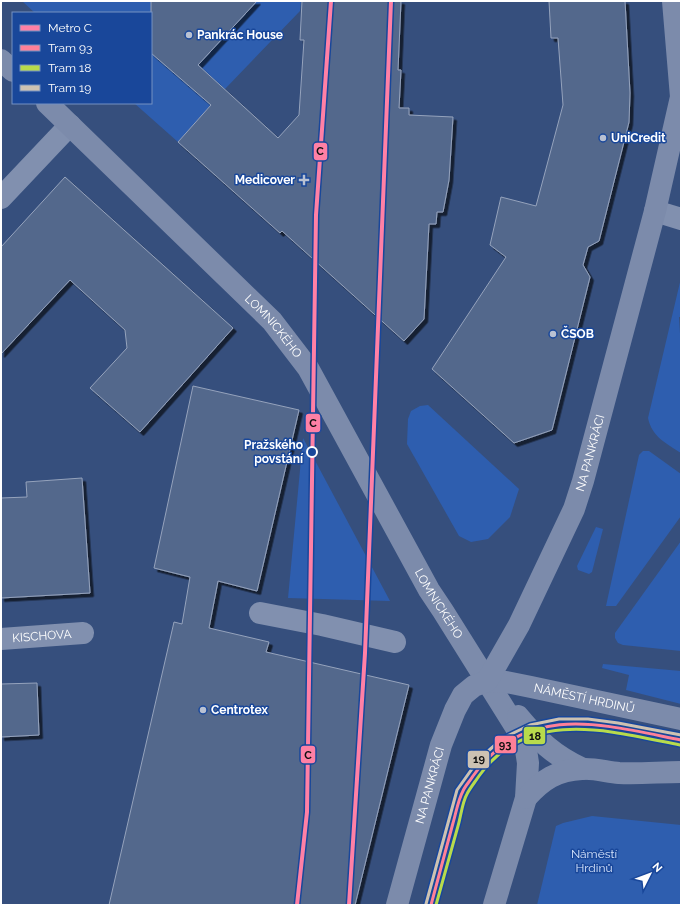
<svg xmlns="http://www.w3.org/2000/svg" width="682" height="906" font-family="Raleway,sans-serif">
	<defs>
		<filter id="shadow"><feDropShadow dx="3.5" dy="3.5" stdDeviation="0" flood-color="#0009"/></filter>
	</defs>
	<rect width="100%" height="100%" fill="#364f7d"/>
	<g fill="#2e5eaf">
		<polygon points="22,1 301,1 300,11 225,89 178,142 134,103 151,103 151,13 35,13"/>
		<path d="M681,278V317H679L681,350V453C666,443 652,437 648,418Z"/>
		<polygon points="428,405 519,489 510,517 488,539 471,542 459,536 407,444 408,419 411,411 420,406"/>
		<polygon points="303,438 390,601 288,598"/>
		<polygon points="643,451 649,451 681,474 681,516 616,606 606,606 639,455"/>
		<polygon points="596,527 603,529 592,572 589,574 578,570 577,566"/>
		<polygon points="681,541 681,651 623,645 618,643 615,638 615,633"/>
		<polygon points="603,664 681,671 681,704 626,690 629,675 602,668"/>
		<polygon points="592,816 681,825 681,905 537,905 556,826 563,823"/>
	</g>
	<g fill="#53678c" stroke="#95a3bc" filter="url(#shadow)">
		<polygon points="151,1 257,1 198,65 278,138 299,115 304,40 300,40 302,1 401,1 398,70 401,70 399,108 409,108 409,115 453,117 449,180 443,212 437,212 436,224 429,224 424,319 404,341 282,231 280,233 178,142 211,105 151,53"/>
		<polygon points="549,1 625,1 630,93 629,122 599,241 588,247 583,265 590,277 552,430 514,443 432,369 506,257 490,245 501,197 536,206 563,105 558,38 551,38"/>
		<polygon points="65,177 233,328 140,432 90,388 127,348 125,330 70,280 1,354 1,247"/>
		<polygon points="193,386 299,410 257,591 218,581 209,628 269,642 266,652 409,685 355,905 109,905 174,622 182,624 190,577 154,568"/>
		<polygon points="82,478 90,593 1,598 1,498 27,497 26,482"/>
		<polygon points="37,683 39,735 1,737 1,684"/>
	</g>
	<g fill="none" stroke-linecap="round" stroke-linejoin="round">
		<g stroke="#8190af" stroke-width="22">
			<polyline points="1,198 70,125"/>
			<polyline points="655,211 681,219"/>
			<polyline points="260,613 322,625 395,642"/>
			<path id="s1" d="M1,639L83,633"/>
		</g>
		<g stroke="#7c8bab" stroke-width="22">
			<polyline points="1,60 13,71"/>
			<path id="s2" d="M47,103L272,321L308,368L429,590L443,611L520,734L526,750L528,763L526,798L494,905"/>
			<path id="s3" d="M487,681L506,682L531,687L681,719"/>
			<path d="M518,716C539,741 553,755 583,769"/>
			<path d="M526,798C542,780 557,770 582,769C594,768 607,772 619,773C639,774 661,772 681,772"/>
			<path id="s4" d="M397,905L441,745L455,710L463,695L474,686L487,681L519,625L574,509L583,481L655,211L681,97L673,1"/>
		</g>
		<g stroke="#19479a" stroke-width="6">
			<path id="tram-1" d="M431,905C438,878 446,850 453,823C456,813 458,800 463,791C465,786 470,781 473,776C526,701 605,725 681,740"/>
		</g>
		<g stroke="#19479a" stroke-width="6">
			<path id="tram-2" d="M436,905C443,879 451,852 458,826C461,816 462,803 467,794C470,788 475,782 479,776C528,707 610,731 680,745"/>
		</g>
		<g stroke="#19479a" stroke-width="6">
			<polyline id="tram-3" points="426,904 457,790 479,759 503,738 530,725 559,719 588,719 618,723 681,735"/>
		</g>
		<use href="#tram-1" stroke="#ff8098" stroke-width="3"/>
		<use href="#tram-2" stroke="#b8db4c" stroke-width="3"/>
		<use href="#tram-3" stroke="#cdc2b2" stroke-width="3"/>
		<g stroke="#19479a" stroke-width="7">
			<g id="metro-1">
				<polyline points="297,905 307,812 316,215 331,1"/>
				<polyline points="349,905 365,653 391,1"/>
			</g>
		</g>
		<use href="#metro-1" stroke="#ff80a5" stroke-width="4"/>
	</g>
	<g fill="#b9c1d2" stroke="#19479a" stroke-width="1.5">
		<circle cx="189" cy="35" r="4"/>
		<circle cx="603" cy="138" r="4"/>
		<path d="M302 174h4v4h4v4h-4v4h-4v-4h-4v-4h4z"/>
		<circle cx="553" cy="334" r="4"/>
		<circle cx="203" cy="710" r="4"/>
	</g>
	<circle fill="#19479a" stroke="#fff" stroke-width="2" cx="312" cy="452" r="5"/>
	<g text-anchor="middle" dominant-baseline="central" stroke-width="3" stroke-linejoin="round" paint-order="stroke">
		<g font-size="12" font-weight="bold" fill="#fff" stroke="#19479a" text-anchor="start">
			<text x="197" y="35">Pankrác House</text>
			<text x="611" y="138">UniCredit</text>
			<text x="295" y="180" text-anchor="end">Medicover</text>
			<text x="561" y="334">ČSOB</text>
			<text x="211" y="710">Centrotex</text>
		</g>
		<g font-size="12" fill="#fff" stroke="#19479a">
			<text stroke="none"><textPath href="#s2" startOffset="318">LOMNICKÉHO</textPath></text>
			<text stroke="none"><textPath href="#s4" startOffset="500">NA PANKRÁCI</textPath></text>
			<text stroke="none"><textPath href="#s2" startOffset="642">LOMNICKÉHO</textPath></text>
			<text stroke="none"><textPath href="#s1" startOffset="41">KISCHOVA</textPath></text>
			<text stroke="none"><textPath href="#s3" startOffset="99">NÁMĚSTÍ HRDINŮ</textPath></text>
			<text stroke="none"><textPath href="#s4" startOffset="124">NA PANKRÁCI</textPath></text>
		</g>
		<g font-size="12" font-weight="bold" fill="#fff" stroke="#19479a" text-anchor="end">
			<text x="303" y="445">Pražského<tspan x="303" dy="14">povstání</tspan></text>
		</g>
		<g font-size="12" fill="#d6e4fc" stroke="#19479a">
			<text x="594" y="854">Náměstí<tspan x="594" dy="14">Hrdinů</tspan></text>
		</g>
	</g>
	<g stroke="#19479a" stroke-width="1.5">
		<rect x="313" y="142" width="15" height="19" rx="4" fill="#ff80a5"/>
		<rect x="305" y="413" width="16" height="20" rx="4" fill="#ff80a5"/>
		<rect x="523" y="726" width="23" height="19" rx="4" fill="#b8db4c"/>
		<rect x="494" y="735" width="23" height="19" rx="4" fill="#ff8098"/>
		<rect x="300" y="745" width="16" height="19" rx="4" fill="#ff80a5"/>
		<rect x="467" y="750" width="23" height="19" rx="4" fill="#cdc2b2"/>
	</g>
	<g font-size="11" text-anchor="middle" font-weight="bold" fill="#111">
		<text x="320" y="155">C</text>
		<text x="313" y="427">C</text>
		<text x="535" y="740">18</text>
		<text x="505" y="749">93</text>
		<text x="308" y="759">C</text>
		<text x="479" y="763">19</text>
	</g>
	<rect width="682" height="906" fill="none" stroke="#ffffff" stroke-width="4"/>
	<rect x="12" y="12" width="140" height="92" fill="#19479a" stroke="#7591c2"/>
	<rect x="20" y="25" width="20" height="6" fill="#ff80a5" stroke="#7591c2"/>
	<text x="48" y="32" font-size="12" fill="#ffffff">Metro C</text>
	<rect x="20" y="45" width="20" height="6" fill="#ff8098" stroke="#7591c2"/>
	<text x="48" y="52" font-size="12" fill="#ffffff">Tram 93</text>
	<rect x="20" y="65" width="20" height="6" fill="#b8db4c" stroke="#7591c2"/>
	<text x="48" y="72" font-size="12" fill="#ffffff">Tram 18</text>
	<rect x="20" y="85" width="20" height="6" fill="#cdc2b2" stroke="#7591c2"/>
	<text x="48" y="92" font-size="12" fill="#ffffff">Tram 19</text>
	<g transform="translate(650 874) rotate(48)" stroke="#19479a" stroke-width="3" paint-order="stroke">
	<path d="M0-3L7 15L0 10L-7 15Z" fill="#ffffff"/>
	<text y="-6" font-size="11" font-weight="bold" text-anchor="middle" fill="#ffffff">N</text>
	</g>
</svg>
